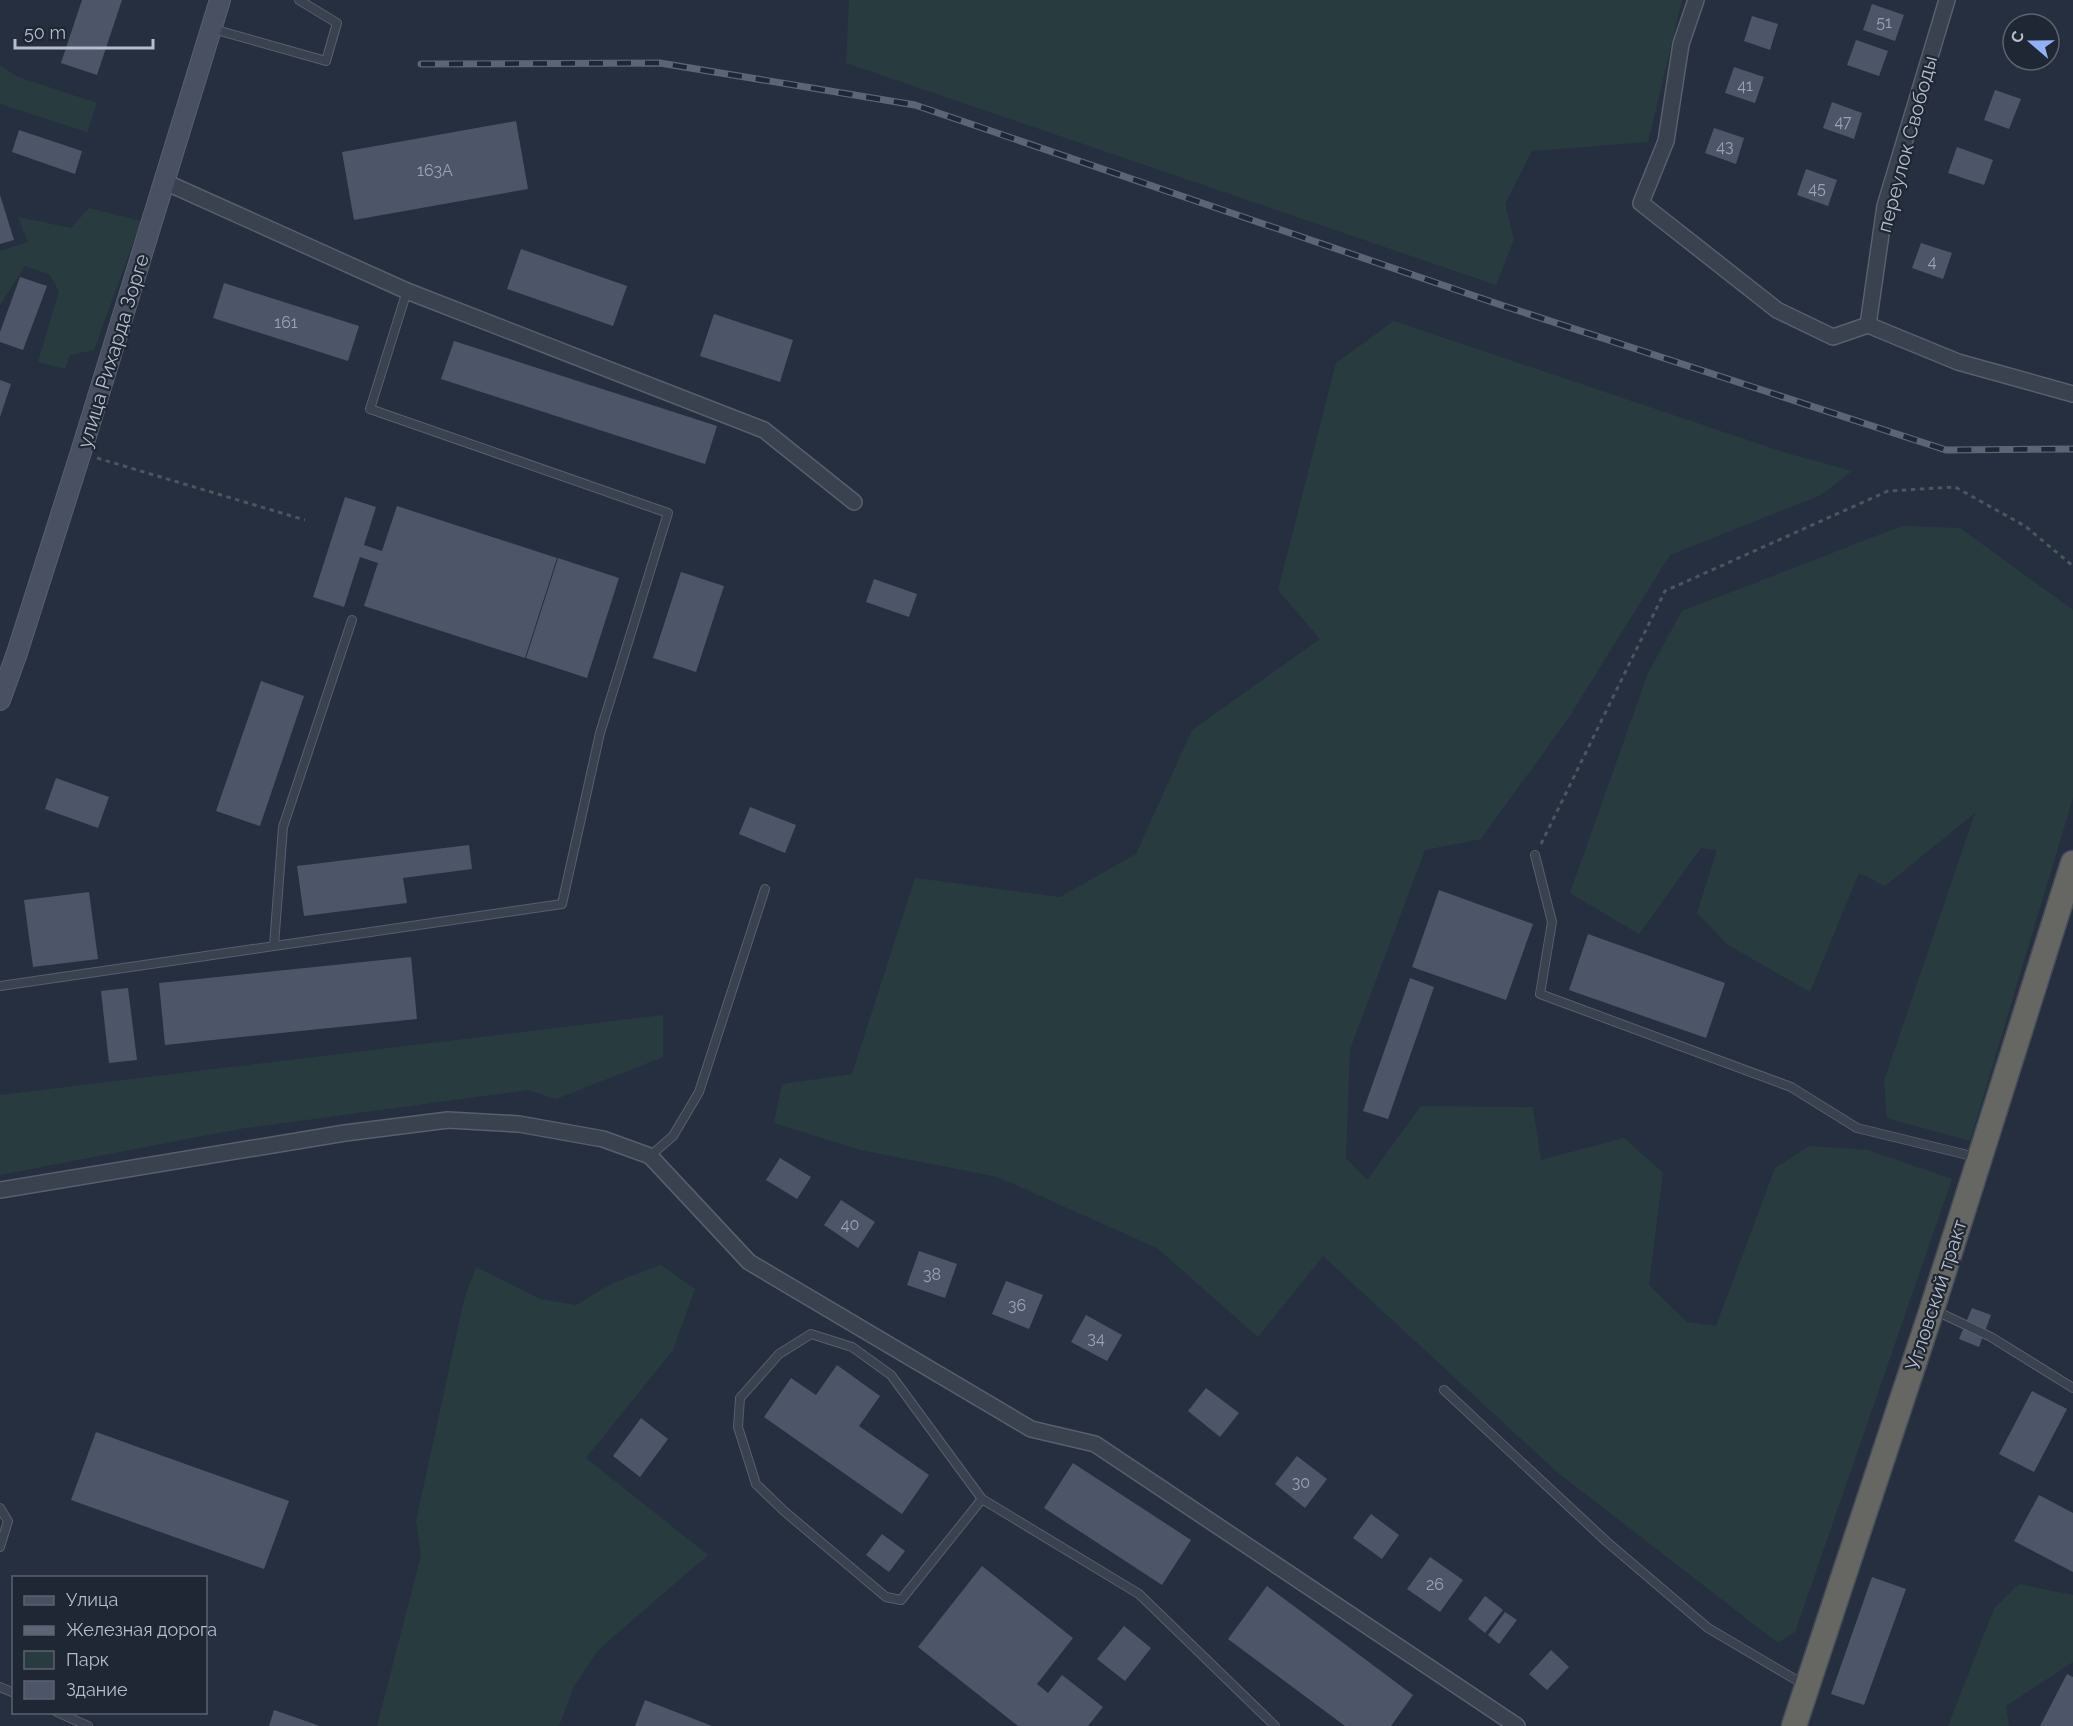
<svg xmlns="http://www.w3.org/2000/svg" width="2073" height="1726" font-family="Raleway,sans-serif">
	<rect width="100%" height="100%" fill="#262f3f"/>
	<g fill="#283c40">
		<polygon points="849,0 1682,0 1648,142 1532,151 1505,204 1514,239 1496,285 846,63"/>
		<polygon points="0,66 18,77 97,103 87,132 0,104"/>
		<polygon points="89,208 141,221 94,350 70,355 65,369 38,362 59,291 49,274 25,266 0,305 0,251 28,242 18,217 71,228"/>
		<polygon points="1394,321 1786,453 1852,471 1821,495 1670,555 1569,717 1481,839 1425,850 1350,1049 1346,1158 1367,1180 1421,1106 1533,1107 1541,1160 1624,1138 1663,1173 1649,1285 1687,1322 1716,1326 1775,1168 1809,1146 1868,1150 1952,1179 1795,1632 1778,1643 1557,1472 1323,1256 1258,1337 1157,1248 998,1177 860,1150 774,1123 782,1084 852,1074 915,878 1060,897 1136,854 1192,730 1320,639 1278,590 1336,363"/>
		<polygon points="1902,526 1960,528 2073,610 2073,798 1970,1141 1887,1118 1884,1081 1975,813 1885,886 1859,873 1810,992 1728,945 1697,913 1717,850 1701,848 1639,934 1570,893 1648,673 1682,611"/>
		<polygon points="663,1015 663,1057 556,1099 528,1090 239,1129 0,1175 0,1095"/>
		<polygon points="661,1265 695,1289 673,1350 586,1458 708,1555 598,1650 574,1686 559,1726 377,1726 421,1555 416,1521 464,1300 476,1267 540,1299 576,1305 613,1283"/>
		<polygon points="2019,1584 2073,1595 2073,1662 2006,1706 2009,1726 1948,1726 1994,1609"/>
	</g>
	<g fill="#4c5668">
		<polygon points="82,0 122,0 97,75 61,63"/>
		<polygon points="1872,4 1904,15 1895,41 1863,30"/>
		<polygon points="1752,16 1778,24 1770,50 1744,41"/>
		<polygon points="1856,40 1888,51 1879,76 1847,65"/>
		<polygon points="1734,67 1764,77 1755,103 1725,93"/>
		<polygon points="1995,90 2021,99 2009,129 1984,120"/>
		<polygon points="1832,102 1862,113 1854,139 1823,128"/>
		<polygon points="516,121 528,189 354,220 342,152"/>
		<polygon points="1714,128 1744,138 1736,164 1705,153"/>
		<polygon points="19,130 82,151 75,174 12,152"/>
		<polygon points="1957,147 1993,160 1984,185 1948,173"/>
		<polygon points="1806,169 1837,180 1828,206 1797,195"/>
		<polygon points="0,195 14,240 0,244"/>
		<polygon points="1921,243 1952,253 1943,279 1912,268"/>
		<polygon points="521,249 627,286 613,326 507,289"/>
		<polygon points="20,277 47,286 23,350 0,342 0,332"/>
		<polygon points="224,283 359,326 348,361 213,318"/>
		<polygon points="714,314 793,340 780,382 700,356"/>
		<polygon points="454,341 717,426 705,464 441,379"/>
		<polygon points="0,380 11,384 0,417"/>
		<polygon points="345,497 376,507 364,545 382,551 397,506 557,558 525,658 364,606 378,563 360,557 344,607 313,597"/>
		<polygon points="558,558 619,578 587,678 526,658"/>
		<polygon points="681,572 724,586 696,672 653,658"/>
		<polygon points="874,579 917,594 909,617 866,602"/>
		<polygon points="261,681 304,696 260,826 216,811"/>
		<polygon points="56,778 109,797 98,828 45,809"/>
		<polygon points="750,807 796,825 785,853 739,834"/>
		<polygon points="469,845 472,869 403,878 407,903 304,916 297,866"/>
		<polygon points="1439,890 1533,924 1506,1000 1412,967"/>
		<polygon points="89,892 98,959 33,967 24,900"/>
		<polygon points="1588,934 1725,983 1706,1038 1569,990"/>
		<polygon points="411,957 417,1019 165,1045 159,983"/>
		<polygon points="1410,978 1434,987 1388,1119 1363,1111"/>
		<polygon points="128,988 137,1060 109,1063 101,991"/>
		<polygon points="780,1158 811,1177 797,1199 766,1180"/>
		<polygon points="841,1200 875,1222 858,1248 824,1225"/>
		<polygon points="919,1251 957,1264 945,1298 907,1285"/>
		<polygon points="1006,1281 1043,1295 1029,1329 992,1314"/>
		<polygon points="1972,1308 1991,1315 1979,1347 1959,1339"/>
		<polygon points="1086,1315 1122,1335 1107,1361 1071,1342"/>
		<polygon points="837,1365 880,1396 859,1426 929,1475 902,1514 764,1417 791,1378 816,1395"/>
		<polygon points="1206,1388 1239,1413 1220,1437 1188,1411"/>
		<polygon points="2032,1391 2067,1409 2034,1472 1999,1454"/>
		<polygon points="641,1418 668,1439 640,1477 613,1456"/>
		<polygon points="96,1432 289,1501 264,1569 71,1500"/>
		<polygon points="1297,1456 1327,1479 1305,1508 1275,1484"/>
		<polygon points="1073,1463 1191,1540 1162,1585 1044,1508"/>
		<polygon points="2039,1495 2073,1513 2073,1572 2014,1541"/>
		<polygon points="1371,1514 1399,1535 1382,1559 1353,1538"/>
		<polygon points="882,1534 905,1551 889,1572 866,1555"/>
		<polygon points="1430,1557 1463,1580 1440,1612 1407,1589"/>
		<polygon points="982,1566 1073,1638 1037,1684 1048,1693 1062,1675 1103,1707 1088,1726 1018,1726 918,1647"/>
		<polygon points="1872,1577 1906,1589 1864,1705 1831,1694"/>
		<polygon points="1267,1586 1413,1695 1391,1726 1345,1726 1228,1639"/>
		<polygon points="1485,1596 1503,1610 1485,1633 1468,1619"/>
		<polygon points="1505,1612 1517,1620 1499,1644 1488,1635"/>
		<polygon points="1124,1626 1151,1648 1125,1681 1097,1659"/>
		<polygon points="1551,1650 1569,1667 1547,1690 1529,1674"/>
		<polygon points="2067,1674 2073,1677 2073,1726 2040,1726"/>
		<polygon points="645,1700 712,1726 635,1726"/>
		<polygon points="274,1710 320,1726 269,1726"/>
	</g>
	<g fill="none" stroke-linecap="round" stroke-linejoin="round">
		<g stroke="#585f6d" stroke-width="10">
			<g id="service">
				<polyline points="213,29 326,61 337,23 299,0"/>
				<polyline points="1535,855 1552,922 1540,994 1791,1087 1857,1128 1976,1157"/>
				<polyline points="274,945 283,827 352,620"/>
				<polyline points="0,986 562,904 600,733 668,513 370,409 407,291"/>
				<polyline points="650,1156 673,1136 699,1092 765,889"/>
				<polyline points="1936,1311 1991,1337 2073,1388"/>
				<polyline points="1444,1390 1607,1542 1708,1628 1803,1684"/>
				<polyline points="982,1499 901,1600 886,1597 784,1511 756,1484 738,1427 740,1398 779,1354 811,1334 852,1347 891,1375 982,1499 1139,1594 1275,1726"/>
				<polyline points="0,1508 8,1521 0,1547"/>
				<polyline points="0,1687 14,1693"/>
				<polyline points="57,1712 88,1726"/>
			</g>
		</g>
		<g stroke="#585f6d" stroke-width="18">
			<g id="minor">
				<polyline points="1696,0 1681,44 1666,141 1641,203 1777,310 1833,337 1868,325 1958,362 2073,394"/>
				<polyline points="165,182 407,291 764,430 854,502"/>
				<polyline points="1868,325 1885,206 1947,0"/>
				<polyline points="0,1190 345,1133 448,1120 519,1124 603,1139 650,1156 749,1262 1031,1429 1095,1444 1517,1726"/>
			</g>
		</g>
		<g stroke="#585f6d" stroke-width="22">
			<polyline id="secondary" points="0,700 17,653 81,452 220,0"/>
		</g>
		<g stroke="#454c5a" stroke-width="27">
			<polyline id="trunk" points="1794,1726 1932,1309 2073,863"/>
		</g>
		<g stroke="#46595d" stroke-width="3" stroke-dasharray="4.5 4.5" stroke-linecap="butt">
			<polyline points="97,458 305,520"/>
			<polyline points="1541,844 1665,591 1888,491 1955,487 2025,526 2073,566"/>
		</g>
		<use href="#service" stroke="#3a414f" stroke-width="8"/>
		<use href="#minor" stroke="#3a414f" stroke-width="15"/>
		<use href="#secondary" stroke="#485062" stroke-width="20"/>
		<use href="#trunk" stroke="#666663" stroke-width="24"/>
		<g stroke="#5c6576" stroke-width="7">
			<polyline id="rail" points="421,64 660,63 915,105 1501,305 1946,450 2073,449"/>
		</g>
		<use href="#rail" stroke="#1f2634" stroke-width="4.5" stroke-dasharray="14" stroke-linecap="butt"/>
	</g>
	<g text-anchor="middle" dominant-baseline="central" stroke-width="4.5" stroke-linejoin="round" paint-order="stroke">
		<g font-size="16" fill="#9ca3b2">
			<text x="1884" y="22">51</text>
			<text x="1745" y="85">41</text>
			<text x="1843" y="121">47</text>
			<text x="1725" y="146">43</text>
			<text x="435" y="170">163А</text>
			<text x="1817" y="188">45</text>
			<text x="1932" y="261">4</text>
			<text x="286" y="322">161</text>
			<text x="850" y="1224">40</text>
			<text x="932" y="1274">38</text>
			<text x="1017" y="1305">36</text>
			<text x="1096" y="1338">34</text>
			<text x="1301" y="1482">30</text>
			<text x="1435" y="1584">26</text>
		</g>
		<g font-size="20" fill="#b7bdca" stroke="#1f2634">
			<text transform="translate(1907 144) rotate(-75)">переулок Свободы</text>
			<text transform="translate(113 351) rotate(-73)">улица Рихарда Зорге</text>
			<text transform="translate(1936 1295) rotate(-72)">Угловский тракт</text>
		</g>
	</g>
	<rect x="12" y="1576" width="195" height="138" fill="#1f2634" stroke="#5c6270" stroke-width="1.5"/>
	<rect x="24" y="1596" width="30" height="9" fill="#485062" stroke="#5c6270" stroke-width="1.5"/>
	<text x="66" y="1606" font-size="18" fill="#b7bdca">Улица</text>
	<rect x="24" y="1626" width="30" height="9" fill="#5c6576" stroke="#5c6270" stroke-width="1.5"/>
	<text x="66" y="1636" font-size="18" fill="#b7bdca">Железная дорога</text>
	<rect x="24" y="1651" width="30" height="18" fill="#283c40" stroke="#5c6270" stroke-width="1.5"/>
	<text x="66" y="1666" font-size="18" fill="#b7bdca">Парк</text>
	<rect x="24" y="1681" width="30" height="18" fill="#4c5668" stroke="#5c6270" stroke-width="1.5"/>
	<text x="66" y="1696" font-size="18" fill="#b7bdca">Здание</text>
	<g transform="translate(2031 42) rotate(290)"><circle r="28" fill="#1f2634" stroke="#5c6270" stroke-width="1.5"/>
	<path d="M0-4.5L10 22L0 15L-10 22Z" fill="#91b1f5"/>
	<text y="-9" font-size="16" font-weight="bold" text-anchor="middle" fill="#b7bdca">С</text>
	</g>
	<path d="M15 39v9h138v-9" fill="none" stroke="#b7bdca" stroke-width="3"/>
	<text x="24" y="39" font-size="18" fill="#b7bdca" stroke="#1f2634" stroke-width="4.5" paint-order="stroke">50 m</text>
</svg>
